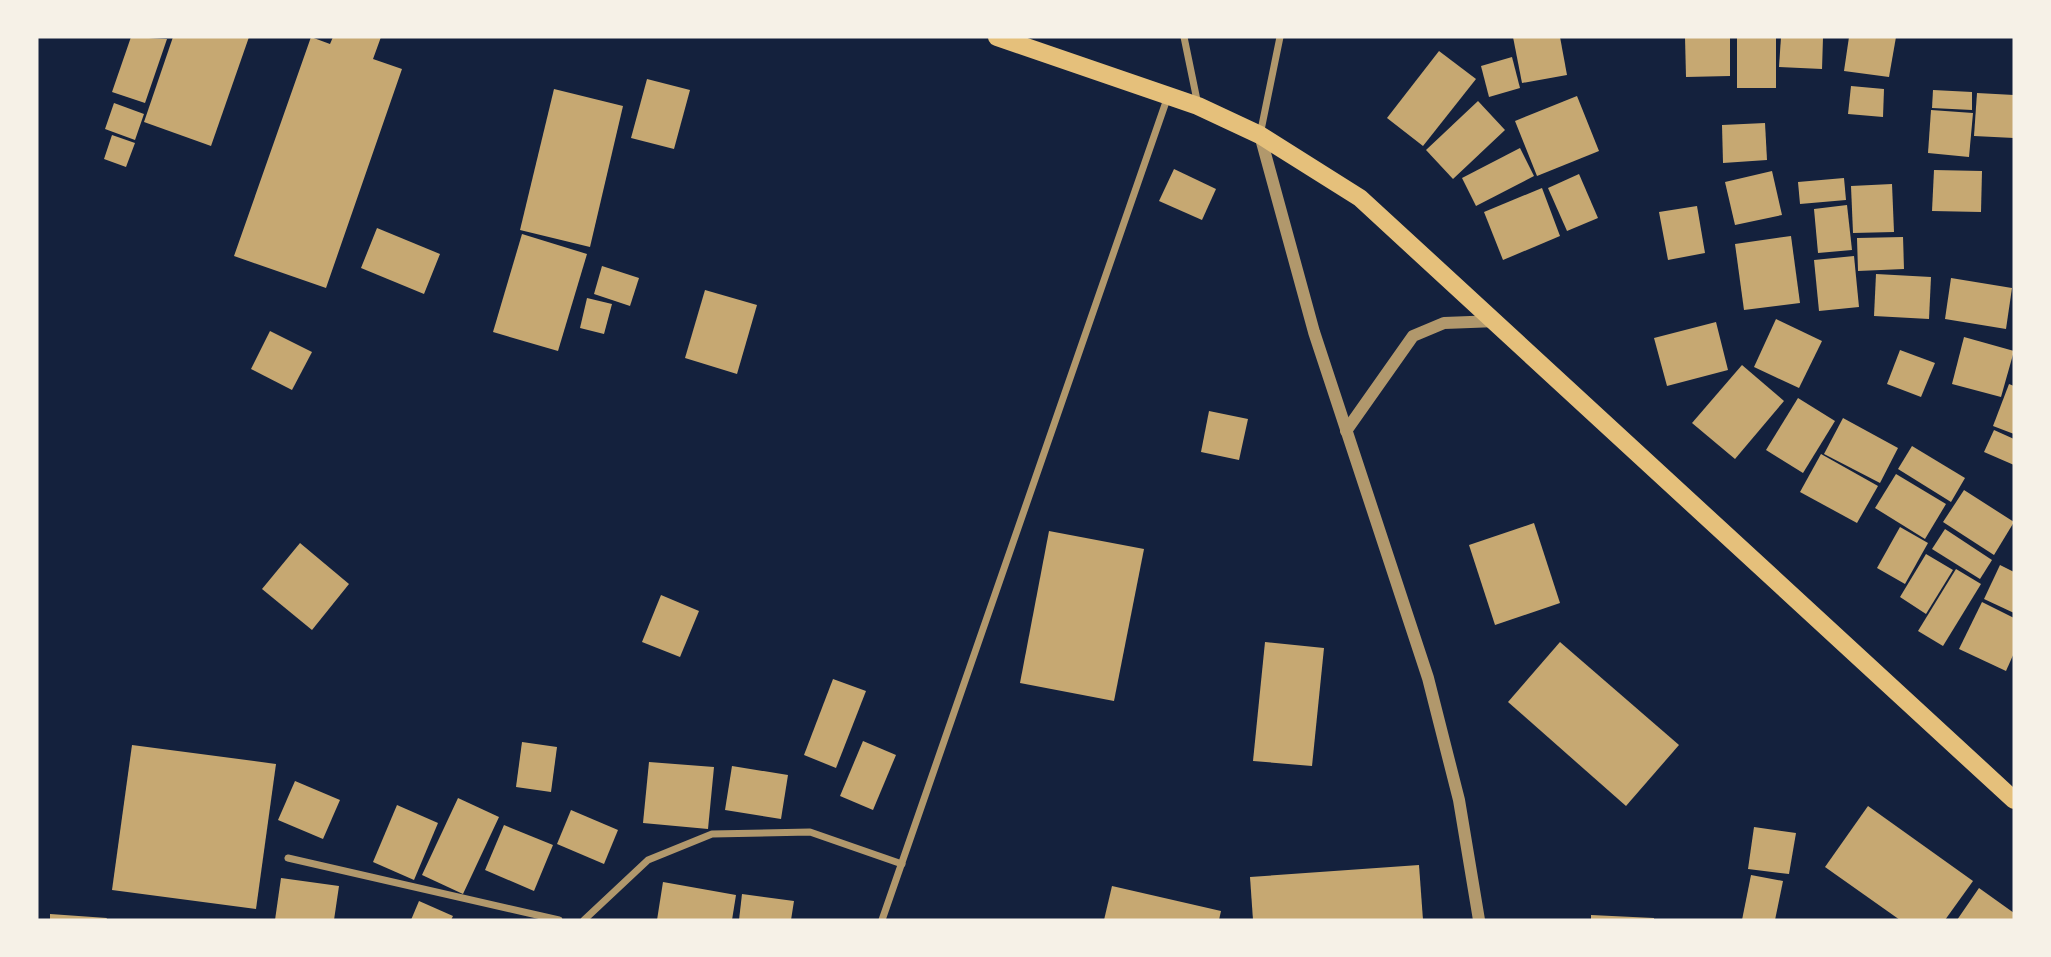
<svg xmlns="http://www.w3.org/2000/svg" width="2051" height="957" font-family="Overpass,sans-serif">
	<rect width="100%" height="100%" fill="#14213d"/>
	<g fill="#c6a872">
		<polygon points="131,37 167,39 145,103 112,92"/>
		<polygon points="173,37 249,37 211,146 144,122"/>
		<polygon points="311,37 330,44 333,37 381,37 373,59 402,69 326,288 234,256"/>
		<polygon points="1513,37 1560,37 1567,75 1522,83"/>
		<polygon points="1685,37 1730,37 1730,76 1686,77"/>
		<rect x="1737" y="37" width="39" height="51"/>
		<polygon points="1781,37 1823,37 1822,69 1779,67"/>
		<polygon points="1849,37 1896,37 1889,77 1844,71"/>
		<polygon points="1439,51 1476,79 1423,146 1387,118"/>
		<polygon points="1512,57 1520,88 1489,97 1481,66"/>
		<polygon points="647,79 690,90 674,149 631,138"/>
		<polygon points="1851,86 1884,89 1883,117 1848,114"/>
		<polygon points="554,89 623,106 590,247 520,230"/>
		<polygon points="1933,90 1972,92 1972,110 1932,108"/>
		<polygon points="1977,93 2014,95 2014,138 1974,136"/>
		<polygon points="1577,96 1599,151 1537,176 1515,121"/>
		<polygon points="1478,101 1505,130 1453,179 1426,150"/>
		<polygon points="114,103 144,114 135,140 105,129"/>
		<polygon points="1931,110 1973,113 1969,157 1928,153"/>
		<polygon points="1765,123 1767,160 1723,163 1722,125"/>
		<polygon points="112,135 135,143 126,167 104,159"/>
		<polygon points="1520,148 1534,176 1476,206 1462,178"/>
		<polygon points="1174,169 1216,189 1202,220 1159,201"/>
		<polygon points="1934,170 1982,171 1981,212 1932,211"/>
		<polygon points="1772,171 1782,215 1735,225 1725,182"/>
		<polygon points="1579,174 1598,218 1567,231 1548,188"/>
		<polygon points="1844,178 1846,200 1800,204 1798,182"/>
		<polygon points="1892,184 1894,232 1853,233 1851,186"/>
		<polygon points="1542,188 1560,236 1503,260 1484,212"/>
		<polygon points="1847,205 1852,250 1818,253 1814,209"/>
		<polygon points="1697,206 1705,253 1668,260 1659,212"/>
		<polygon points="377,228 440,254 424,294 361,268"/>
		<polygon points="522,234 587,254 558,351 493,332"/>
		<polygon points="1791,236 1800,303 1744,310 1735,244"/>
		<polygon points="1903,237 1904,269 1858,271 1857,238"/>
		<polygon points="1854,256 1859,307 1819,311 1814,260"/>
		<polygon points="602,266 639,278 630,306 594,294"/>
		<polygon points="1876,274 1931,277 1929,319 1874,316"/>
		<polygon points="1951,278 2012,288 2006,329 1945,319"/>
		<polygon points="705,290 757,305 737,374 685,358"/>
		<polygon points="587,298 612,304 604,334 580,328"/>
		<polygon points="1776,319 1822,341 1799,388 1754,367"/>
		<polygon points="1716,322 1728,370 1667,386 1654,338"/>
		<polygon points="270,331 312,352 292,390 251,369"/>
		<polygon points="1964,337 2014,351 2001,397 1952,384"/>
		<polygon points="1900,350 1935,363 1921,397 1887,384"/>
		<polygon points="1742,365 1784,401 1735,459 1692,423"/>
		<polygon points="2009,384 2014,386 2014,434 1993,426"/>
		<polygon points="1798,398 1835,421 1803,473 1766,450"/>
		<polygon points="1209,411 1248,419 1239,460 1201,452"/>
		<polygon points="1843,418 1898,448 1880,483 1824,454"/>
		<polygon points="1994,430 2014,439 2014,465 1984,452"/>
		<polygon points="1912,446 1965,478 1951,502 1898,469"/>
		<polygon points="1821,454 1878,486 1857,523 1800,492"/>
		<polygon points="1896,474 1946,504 1925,539 1875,508"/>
		<polygon points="1964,490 2014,522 1994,555 1943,522"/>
		<polygon points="1534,523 1560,603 1495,625 1469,545"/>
		<polygon points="1900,527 1928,543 1905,584 1877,568"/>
		<polygon points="1945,529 1992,560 1980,579 1932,549"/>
		<polygon points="1049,531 1144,549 1114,701 1020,683"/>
		<polygon points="300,543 349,584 312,630 262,589"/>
		<polygon points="1926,554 1953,570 1926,614 1900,597"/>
		<polygon points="2000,565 2014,572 2014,613 1984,599"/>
		<polygon points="1956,569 1981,584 1943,646 1918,631"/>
		<polygon points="661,595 699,611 680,657 642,642"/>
		<polygon points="1982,602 2014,618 2014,653 2006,671 1959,649"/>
		<polygon points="1265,642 1324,648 1312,766 1253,761"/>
		<polygon points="1560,642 1679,745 1626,806 1508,702"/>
		<polygon points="833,679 866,691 836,768 804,755"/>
		<polygon points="863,741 896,755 873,810 840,796"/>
		<polygon points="522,742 557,747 551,792 516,787"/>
		<polygon points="132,745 276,764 256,909 112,890"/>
		<polygon points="649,762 714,767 708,829 643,823"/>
		<polygon points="732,766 788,775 781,819 725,810"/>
		<polygon points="295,781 340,800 323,839 278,820"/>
		<polygon points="458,798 499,817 463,894 422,875"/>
		<polygon points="397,805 438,823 414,880 373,862"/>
		<polygon points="1868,806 1973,881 1945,920 1900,920 1825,867"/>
		<polygon points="571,810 618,830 604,864 557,844"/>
		<polygon points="504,825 553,845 534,891 485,870"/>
		<polygon points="1754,827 1796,833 1789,874 1748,869"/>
		<polygon points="1419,865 1423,920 1253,920 1250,877"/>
		<polygon points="1751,875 1783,881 1775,920 1742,920"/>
		<polygon points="281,878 339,886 334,920 275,920"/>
		<polygon points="663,882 736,895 732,920 657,920"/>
		<polygon points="1112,886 1221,911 1219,920 1104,920"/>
		<polygon points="1979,888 2014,913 2014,920 1957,920"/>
		<polygon points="742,894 794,901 791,920 739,920"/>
		<polygon points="419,901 453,916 451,920 411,920"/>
		<polygon points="50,914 107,918 106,920 50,920"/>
		<polygon points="1591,915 1654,918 1654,920 1591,920"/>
	</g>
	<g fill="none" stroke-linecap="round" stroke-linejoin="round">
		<g stroke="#b1986c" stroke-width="7">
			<polyline points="1184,37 1198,105"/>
			<polyline points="1260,135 1280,37"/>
			<polyline points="288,858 559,920"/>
			<polyline points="584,920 648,860 712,834 810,832 902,864"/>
			<polyline points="882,920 1168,96"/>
		</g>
		<g stroke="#b1986c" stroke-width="12">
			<polyline points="1260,135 1314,332 1428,678 1459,800 1479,920"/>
			<polyline points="1346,431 1413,336 1444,323 1497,321"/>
		</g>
		<polyline stroke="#e5c07b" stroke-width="18" points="997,37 1198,106 1260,135 1360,198 2014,800"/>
	</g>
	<rect width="2051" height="957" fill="none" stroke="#f6f1e7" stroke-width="77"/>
</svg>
